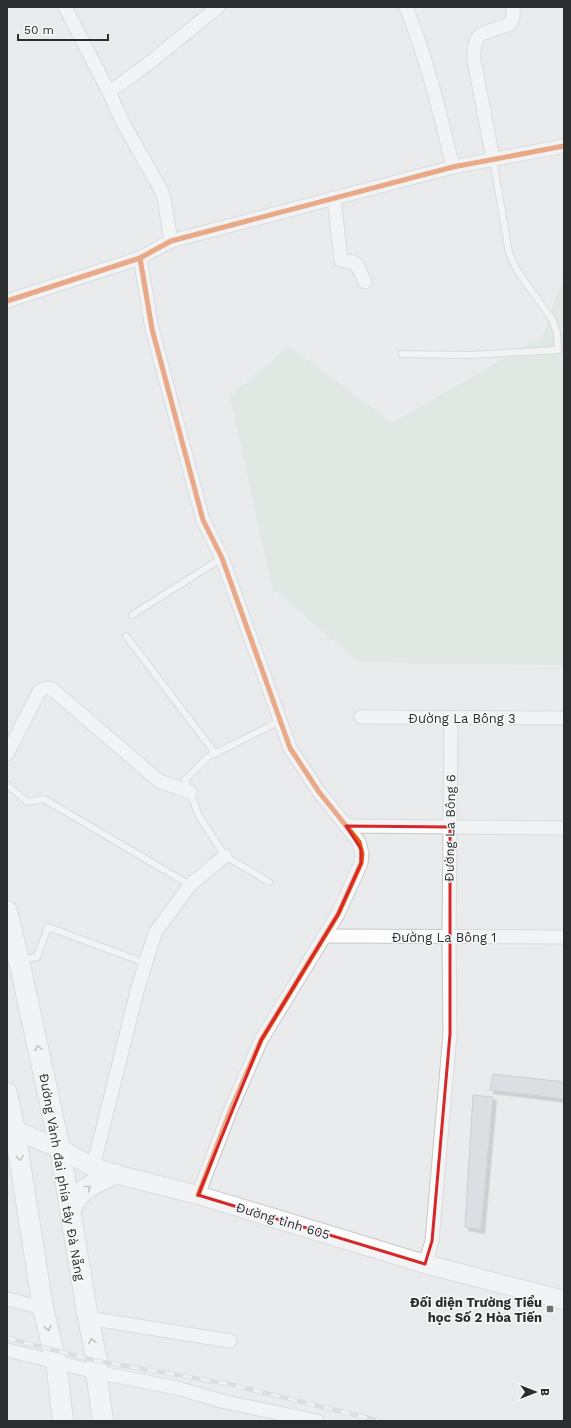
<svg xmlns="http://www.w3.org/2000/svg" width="571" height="1428" font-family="'Work Sans',sans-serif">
	<defs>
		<filter id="shadow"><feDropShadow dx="3.5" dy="3.5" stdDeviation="0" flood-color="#0004"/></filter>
	</defs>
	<rect width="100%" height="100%" fill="#eaebec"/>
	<polygon fill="#d2e4d6" points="564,275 564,665 358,662 272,588 230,396 289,346 392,423 542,337"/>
	<g fill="#caced5" stroke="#aaabac" filter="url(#shadow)">
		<polygon points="493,1074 564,1082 564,1099 490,1090"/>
		<polygon points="473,1095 493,1097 481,1230 465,1227"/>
	</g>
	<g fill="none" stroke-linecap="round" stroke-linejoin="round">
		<g stroke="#c7c8c9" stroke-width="8">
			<g id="lane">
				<polyline points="402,354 469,355 558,350 557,333 552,319 518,272 509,253 493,159"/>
				<polyline points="132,615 222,558"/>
				<polyline points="126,636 215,753"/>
				<polyline points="7,785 28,802 44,799 190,885"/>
				<polyline points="269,882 225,856 199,816 185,780 208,757 280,721"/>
				<polyline points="21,960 37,957 48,927 145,963"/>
			</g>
		</g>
		<g stroke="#c7c8c9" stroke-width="15">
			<g id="street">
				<polyline points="65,7 109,92"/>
				<path d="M406,7C427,59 440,113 453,167"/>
				<path d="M493,159L474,60C473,50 474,41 481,34L510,24L513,18V7"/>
				<polyline points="334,198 341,260 353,262 357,265 365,282"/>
				<polyline points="171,241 164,198 161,190 122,121 109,92 144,67 218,7"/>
				<polyline points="140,258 152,329 203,520 222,558 290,748 319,792 359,842 362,854 361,863 338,914 261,1040 231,1109 198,1195"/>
				<polyline points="7,301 140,258 171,241 453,167 564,146"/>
				<polyline points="361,717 564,718"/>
				<path d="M7,754L39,692C43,688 46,687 52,689L159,781L190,792"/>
				<polyline points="346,826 564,828"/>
				<polyline points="324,936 564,937"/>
				<polyline points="93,1167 137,991 155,933 190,885 225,856"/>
				<polyline points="425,1264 432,1241 450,1034 449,938 451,718"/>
				<polyline points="7,1299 43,1308"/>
				<polyline points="88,1318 230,1341"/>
				<polyline points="7,1350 96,1372 177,1388 225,1402 317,1421"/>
			</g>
		</g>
		<g stroke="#c7c8c9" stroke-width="20">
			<polyline id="secondary" points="7,1127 60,1149 93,1167 115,1174 198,1195 425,1264 564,1300"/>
		</g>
		<g stroke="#c7c8c9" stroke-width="22">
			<g id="primary">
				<polyline points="7,911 19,961 60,1149 88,1318 97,1361 96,1372 103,1421"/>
				<polyline points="7,1093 15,1131 43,1308 56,1362 63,1421"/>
				<path d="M70,1212C72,1207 74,1202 77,1198C86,1185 102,1180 115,1174"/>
			</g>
		</g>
		<use href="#lane" stroke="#fcfcfc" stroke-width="6"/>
		<use href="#street" stroke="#fcfcfc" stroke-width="13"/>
		<use href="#secondary" stroke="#fcfcfc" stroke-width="18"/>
		<use href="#primary" stroke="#fcfcfc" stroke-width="20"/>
		<g stroke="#cdcdce" stroke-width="4.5">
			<polyline id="rail" points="7,1338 97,1361 229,1384 380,1421"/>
		</g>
		<use href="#rail" stroke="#f6f8fb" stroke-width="3" stroke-dasharray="9" stroke-linecap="butt"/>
		<g stroke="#f6f8fb" stroke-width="8">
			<g id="cycleway">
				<polyline points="140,258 152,329 203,520 222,558 290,748 319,792 359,842 362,854 361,863 338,914 261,1040 231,1109 198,1195"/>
				<polyline points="7,301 140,258 171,241 453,167 564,146"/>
			</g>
		</g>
		<use href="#cycleway" stroke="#e8590c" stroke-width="5"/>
	</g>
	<defs><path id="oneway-chevron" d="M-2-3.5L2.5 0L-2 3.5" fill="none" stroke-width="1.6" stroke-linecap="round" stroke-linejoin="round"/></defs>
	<g stroke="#949495">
		<use href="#oneway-chevron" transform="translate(38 1048) rotate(-102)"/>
		<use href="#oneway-chevron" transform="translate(20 1158) rotate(81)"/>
		<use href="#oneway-chevron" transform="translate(88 1188) rotate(-38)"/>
		<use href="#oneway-chevron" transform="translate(48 1328) rotate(77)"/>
		<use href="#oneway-chevron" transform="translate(92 1341) rotate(-102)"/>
	</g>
	<path d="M0 0H571V1428H0ZM346,826L450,827V1034L432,1241L425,1264L198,1195L261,1040L338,914L361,863V849Z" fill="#eaebec" fill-opacity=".55" fill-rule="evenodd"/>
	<path fill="none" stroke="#d62828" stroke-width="3" stroke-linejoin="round" d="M346,826L450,827V1034L432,1241L425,1264L198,1195L261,1040L338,914L361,863V849Z"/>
	<rect fill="#6e7070" stroke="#f6f8fb" stroke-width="1.5" x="546" y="1305" width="8" height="8" rx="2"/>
	<g text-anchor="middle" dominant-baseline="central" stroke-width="3" stroke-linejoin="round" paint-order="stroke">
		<g font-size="13" fill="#2c2d2e" stroke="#f6f8fb">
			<text x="462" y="718">Đường La Bông 3</text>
			<text transform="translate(450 828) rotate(-89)">Đường La Bông 6</text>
			<text x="444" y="937">Đường La Bông 1</text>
			<text transform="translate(62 1177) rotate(80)">Đường Vành đai phía tây Đà Nẵng</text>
			<text transform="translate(283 1221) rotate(17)">Đường tỉnh 605</text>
		</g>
		<g font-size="13" font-weight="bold" fill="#2c2d2e" stroke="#f6f8fb" text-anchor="end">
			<text x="542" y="1302">Đối diện Trường Tiểu<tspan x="542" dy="15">học Số 2 Hòa Tiến</tspan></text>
		</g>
	</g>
	<rect width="571" height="1428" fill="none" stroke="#2c2d2e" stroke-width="16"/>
	<g transform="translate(535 1392) rotate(90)" stroke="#f6f8fb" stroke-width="3" paint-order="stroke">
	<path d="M0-3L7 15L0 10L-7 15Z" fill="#2c2d2e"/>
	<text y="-6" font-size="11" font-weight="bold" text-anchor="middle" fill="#2c2d2e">B</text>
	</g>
	<path d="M18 34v6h90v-6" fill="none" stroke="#2c2d2e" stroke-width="2"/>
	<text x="24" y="34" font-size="12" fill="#2c2d2e" stroke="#f6f8fb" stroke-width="3" paint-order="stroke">50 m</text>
</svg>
